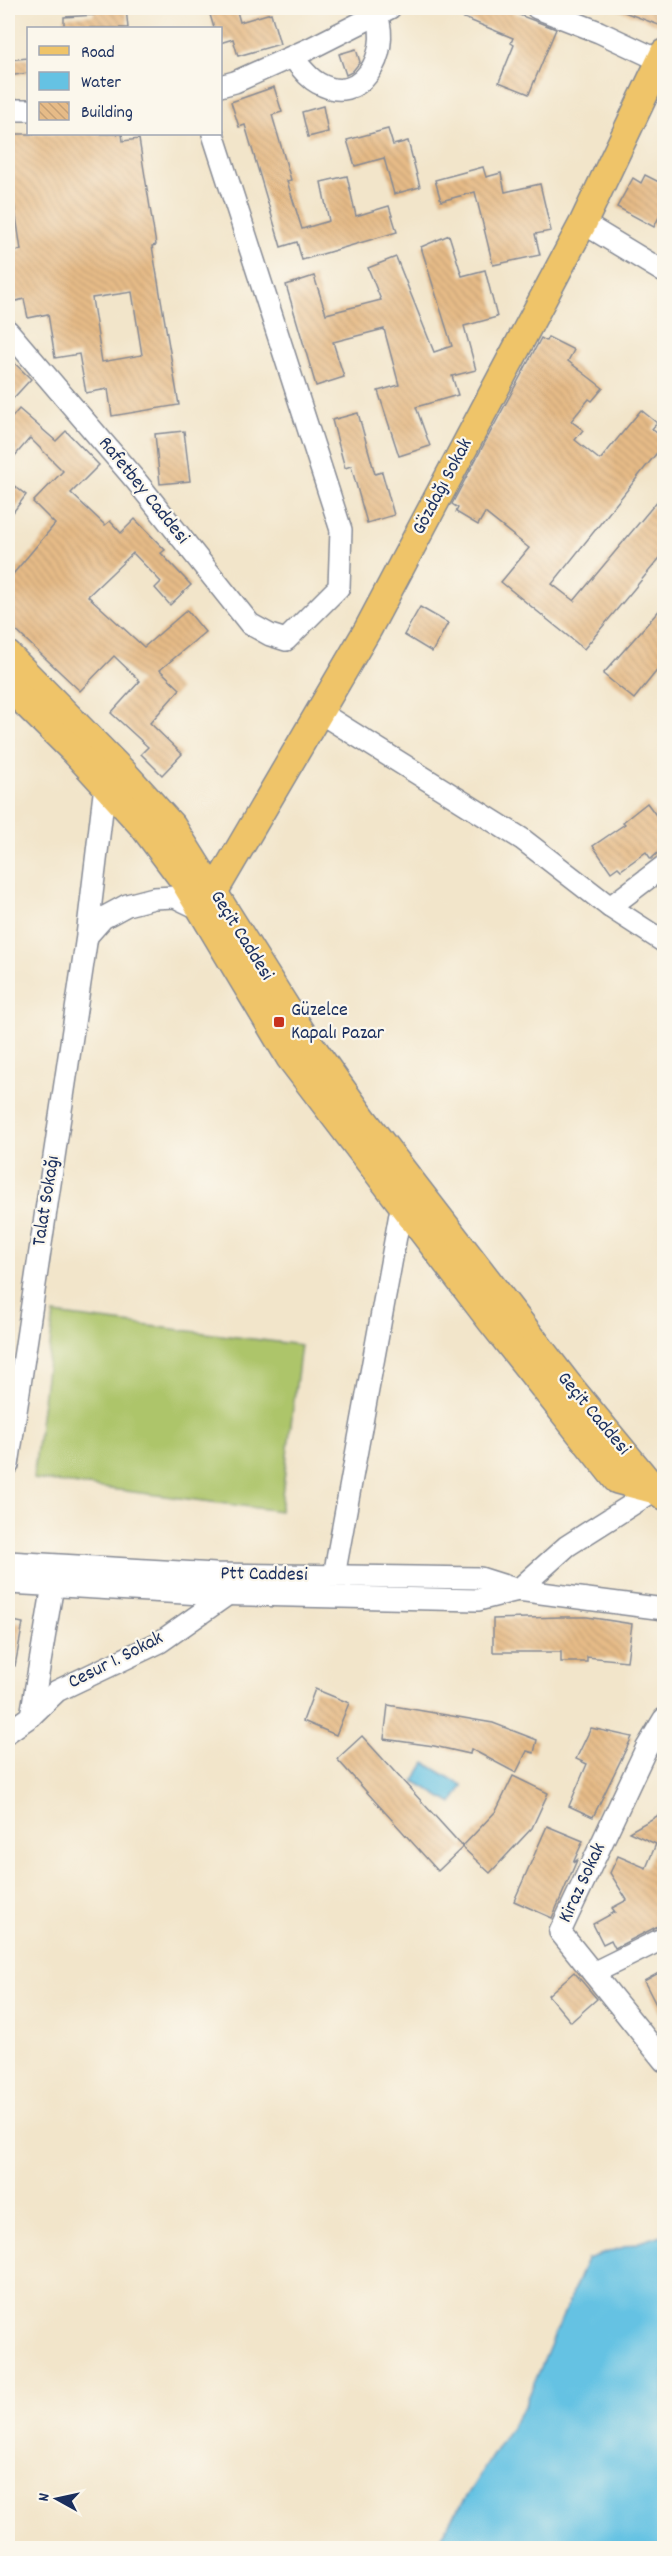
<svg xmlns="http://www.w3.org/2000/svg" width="672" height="2556" font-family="Dekko,sans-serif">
	<defs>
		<pattern id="building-back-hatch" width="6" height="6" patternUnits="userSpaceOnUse" patternTransform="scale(1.5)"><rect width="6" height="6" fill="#e6bb87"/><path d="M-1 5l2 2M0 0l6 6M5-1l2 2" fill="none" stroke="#c5a177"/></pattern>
	</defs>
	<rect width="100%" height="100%" fill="#fbf7ec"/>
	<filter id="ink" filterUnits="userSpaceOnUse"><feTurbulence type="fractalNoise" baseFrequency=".0167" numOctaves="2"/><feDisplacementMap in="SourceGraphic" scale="12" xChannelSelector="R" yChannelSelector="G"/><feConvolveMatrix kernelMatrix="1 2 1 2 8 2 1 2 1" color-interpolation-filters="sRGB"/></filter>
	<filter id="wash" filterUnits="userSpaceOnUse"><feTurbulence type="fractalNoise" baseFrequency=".008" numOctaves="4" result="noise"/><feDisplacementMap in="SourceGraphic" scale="24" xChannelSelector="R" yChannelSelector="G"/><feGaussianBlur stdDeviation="1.35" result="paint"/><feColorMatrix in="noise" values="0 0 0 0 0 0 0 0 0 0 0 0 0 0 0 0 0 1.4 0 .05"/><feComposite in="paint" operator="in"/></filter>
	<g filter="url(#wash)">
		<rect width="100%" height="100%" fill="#f2e5ca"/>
		<polygon fill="#adc56b" stroke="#647a64" stroke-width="1.5" points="54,1314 301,1345 280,1511 33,1479"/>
		<g fill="#65c2e3" stroke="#4078a0" stroke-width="1.5">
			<polygon points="425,1763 463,1786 452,1804 414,1781"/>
			<polygon points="664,2234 664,2548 433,2548 525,2405 587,2259"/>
		</g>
		<g id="blocks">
			<g fill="url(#building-back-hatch)" fill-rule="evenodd">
				<polygon points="93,8 126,8 128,28 64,28 64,17 94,15"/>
				<polygon points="208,8 236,8 240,22 271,13 280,44 238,56 233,39 220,43 220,28 214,28"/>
				<polygon points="440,8 501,8 556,29 529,94 499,82 514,45 511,43 513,38"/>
				<polygon points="616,8 664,8 664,27 616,9"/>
				<polygon points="356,49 360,62 352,72 346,75 339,54"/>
				<polygon points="28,58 28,73 8,76 8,60"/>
				<polygon points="274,87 282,112 272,115 291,180 287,181 302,229 329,221 321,182 347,176 356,216 389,206 397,232 302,260 297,242 281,247 245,125 239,127 231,102"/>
				<polygon points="323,106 328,132 308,137 302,112"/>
				<polygon points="388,129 393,145 408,141 420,187 394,194 384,158 355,166 347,140"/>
				<path d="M8,134H122L123,141L139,139L156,245L152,246L179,405L112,416L108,389L86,393L79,354L55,358L48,314L28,318L24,299L9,303L8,252L21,250L8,162ZM132,292L142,355L102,362L92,298Z"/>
				<polygon points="483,167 486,177 501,173 505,192 540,184 551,231 535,234 540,255 493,265 475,192 441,201 435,180"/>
				<polygon points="645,175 663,184 659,192 664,194 664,207 654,227 617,207 633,178 641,183"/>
				<polygon points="449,235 462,276 485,270 497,317 464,326 476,370 452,376 458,395 416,407 430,446 399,456 378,391 399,385 384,329 333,342 344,377 316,386 286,285 314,276 326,314 381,300 368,268 396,257 434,352 452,346 421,247"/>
				<polygon points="548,337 574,350 568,361 603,388 592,401 589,399 571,421 583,430 575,440 600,460 641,410 657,423 652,429 664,439 664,444 552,584 574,601 664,493 664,553 584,649 501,582 529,548 485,513 478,525 456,512 458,508 452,504 541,338 546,341"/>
				<polygon points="8,357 31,379 8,404"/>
				<polygon points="19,409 56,441 66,431 99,465 71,493 105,525 110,521 121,533 135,519 165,550 161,553 191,585 170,605 155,588 161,582 133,553 88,596 144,647 187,610 205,632 160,670 180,689 150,723 182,754 162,775 141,754 148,747 111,713 140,681 114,656 80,691 8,623 8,580 55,524 33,502 63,471 30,438 8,464 8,422"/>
				<polygon points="358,413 375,474 382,472 394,515 367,523 351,466 345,468 332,420"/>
				<polygon points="184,431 190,481 160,484 155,434"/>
				<polygon points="8,481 26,495 8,519"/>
				<polygon points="664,605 664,662 634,699 603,674"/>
				<polygon points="420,607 448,623 432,652 404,635"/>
				<polygon points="647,803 664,826 664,847 651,859 646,852 621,870 618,867 611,872 593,846 625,824 623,822"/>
				<polygon points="561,1617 587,1617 632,1624 627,1661 587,1657 587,1662 561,1662 561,1652 493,1652 493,1619"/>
				<polygon points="8,1620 23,1623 15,1666 8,1665"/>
				<polygon points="315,1689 349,1703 336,1735 303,1721"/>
				<polygon points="388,1705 493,1723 537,1740 534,1753 527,1751 516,1773 471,1749 470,1754 434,1746 384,1739"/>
				<polygon points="591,1728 632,1737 593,1817 569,1806 587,1764 576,1759"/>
				<polygon points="362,1736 463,1847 438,1871 337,1759"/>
				<polygon points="513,1776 548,1793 532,1828 490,1873 462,1847 496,1811"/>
				<polygon points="664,1812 664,1923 615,1948 611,1940 603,1944 593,1924 615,1912 612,1908 627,1900 610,1873 618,1856 646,1868 656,1844 629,1832"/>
				<polygon points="547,1826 583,1841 573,1863 577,1860 552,1918 514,1901"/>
				<polygon points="664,1970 664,2020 644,1981"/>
				<polygon points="574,1972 597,1999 571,2022 548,1995"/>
			</g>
		</g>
	</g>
	<g filter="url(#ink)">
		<use href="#blocks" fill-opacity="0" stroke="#868a94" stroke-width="1.5"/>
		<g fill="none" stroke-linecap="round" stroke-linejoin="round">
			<g stroke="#868a94" stroke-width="24">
				<g id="minor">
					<polyline points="537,8 599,32 661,61"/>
					<path d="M292,57C300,66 308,78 318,83C361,108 391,53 377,16"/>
					<polyline points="220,86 235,82 311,48 390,8"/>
					<polyline points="8,110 28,110"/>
					<polyline points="583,223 664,272"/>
					<polyline points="8,331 137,482 250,624 270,635 286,640 339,587 341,530 213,134"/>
					<polyline points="319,712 522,839 610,907 664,942"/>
					<polyline points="610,907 664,866"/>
					<polyline points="87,936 103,918 127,905 154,898 175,897 200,909"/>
					<polyline points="8,1465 87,936 105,785"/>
					<polyline points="8,1562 215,1574 480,1578 518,1590 478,1600 202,1594 8,1583"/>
					<polyline points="334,1576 402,1203"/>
					<polyline points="518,1590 567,1546 655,1490"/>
					<polyline points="518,1590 664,1609"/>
					<polyline points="31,1716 53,1585"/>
					<polyline points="664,1719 646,1749 560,1932 664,2061"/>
					<polyline points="8,1732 31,1716 57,1691 160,1642 227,1595"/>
					<polyline points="593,1973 664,1938"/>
				</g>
			</g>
			<g stroke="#868a94" stroke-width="30">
				<g id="major">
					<polyline points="8,655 124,773 172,826 302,1033 363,1119 566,1382 655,1490 664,1496"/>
					<polyline points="8,686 75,752 142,825 184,881 290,1058 491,1321 617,1480 655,1490"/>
					<polyline points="205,903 214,892 368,629 583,223 664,53"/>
				</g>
			</g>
			<use href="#minor" stroke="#fff" stroke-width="21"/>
			<use href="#major" stroke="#efc469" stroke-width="27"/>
		</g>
	</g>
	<rect fill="#c8321e" stroke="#fbf7ec" stroke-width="2" x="273" y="1016" width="12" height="12" rx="3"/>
	<g text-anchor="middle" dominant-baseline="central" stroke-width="4.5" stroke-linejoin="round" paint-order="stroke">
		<g font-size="20" fill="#1b2f5e" stroke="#fbf7ec">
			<text transform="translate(443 487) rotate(-62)">Gözdağı Sokak</text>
			<text transform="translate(143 491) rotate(51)">Rafetbey Caddesi</text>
			<text transform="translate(241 936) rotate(58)">Geçit Caddesi</text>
			<text transform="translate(47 1201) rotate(-81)">Talat Sokağı</text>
			<text transform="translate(593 1414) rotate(50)">Geçit Caddesi</text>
			<text transform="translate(264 1575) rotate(1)">Ptt Caddesi</text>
			<text transform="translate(116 1661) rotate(-27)">Cesur 1. Sokak</text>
			<text transform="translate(583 1883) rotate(-65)">Kiraz Sokak</text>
		</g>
		<g font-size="20" fill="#1b2f5e" stroke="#fbf7ec" text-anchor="start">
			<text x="291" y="1011">Güzelce<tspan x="291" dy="23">Kapalı Pazar</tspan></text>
		</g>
	</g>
	<rect width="672" height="2556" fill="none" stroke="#fbf7ec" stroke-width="30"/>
	<rect x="27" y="27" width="195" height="108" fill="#fbf7ec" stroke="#a1a7b3" stroke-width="1.5"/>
	<rect x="39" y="46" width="30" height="9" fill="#efc469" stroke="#a1a7b3" stroke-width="1.5"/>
	<text x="81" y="57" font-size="18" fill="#1b2f5e">Road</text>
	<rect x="39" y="72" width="30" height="18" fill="#65c2e3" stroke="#a1a7b3" stroke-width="1.5"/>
	<text x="81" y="87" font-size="18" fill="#1b2f5e">Water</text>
	<rect x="39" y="102" width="30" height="18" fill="url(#building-back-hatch)" stroke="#a1a7b3" stroke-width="1.5"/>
	<text x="81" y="117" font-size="18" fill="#1b2f5e">Building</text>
	<g transform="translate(57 2499) rotate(278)" stroke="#fbf7ec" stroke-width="4.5" paint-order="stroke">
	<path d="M0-4.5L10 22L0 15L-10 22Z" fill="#1b2f5e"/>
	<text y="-9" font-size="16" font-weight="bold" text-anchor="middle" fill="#1b2f5e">N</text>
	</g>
</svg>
